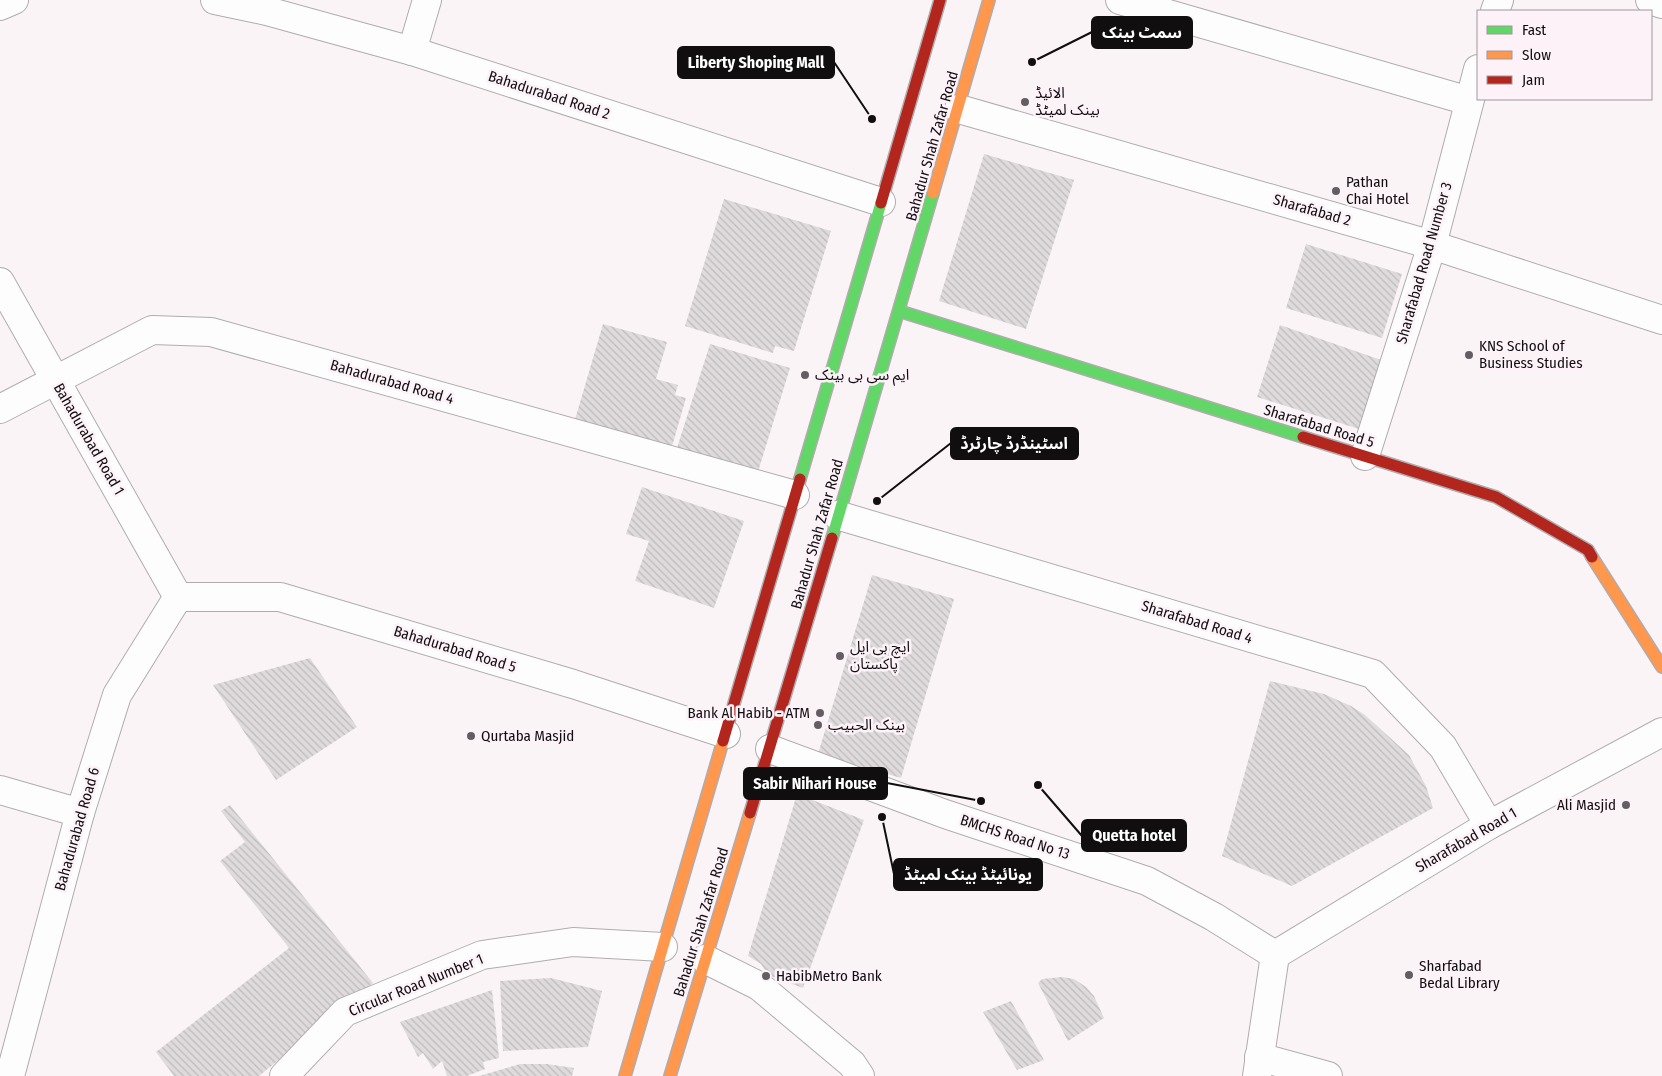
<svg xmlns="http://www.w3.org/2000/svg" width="1662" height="1076" font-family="'Fira Sans Condensed','Noto Sans Arabic',sans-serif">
	<defs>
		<pattern id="building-back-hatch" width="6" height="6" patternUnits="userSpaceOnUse" patternTransform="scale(1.25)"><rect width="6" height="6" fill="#dfdbdd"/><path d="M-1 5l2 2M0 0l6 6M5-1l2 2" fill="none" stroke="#bebbbd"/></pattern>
	</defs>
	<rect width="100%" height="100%" fill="#faf4f7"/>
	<g fill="url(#building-back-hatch)">
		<polygon points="984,154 1074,180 1026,329 939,301"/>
		<polygon points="724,199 831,231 794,351 775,346 773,353 685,326"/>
		<polygon points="1306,244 1402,274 1382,338 1286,308"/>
		<polygon points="603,324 667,342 656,379 678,385 675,395 686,398 671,450 574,423"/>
		<polygon points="1280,325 1387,362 1362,430 1257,397"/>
		<polygon points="710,344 790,368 757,475 676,451"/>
		<polygon points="642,487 744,521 714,608 635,581 649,541 626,534"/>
		<polygon points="872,575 954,599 901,778 818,754"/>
		<polygon points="310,658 357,727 276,780 213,685"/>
		<polygon points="1270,681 1324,694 1351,706 1365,715 1409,755 1426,786 1433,808 1292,886 1222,856"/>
		<polygon points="797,794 864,820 803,988 768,975 761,964 748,956"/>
		<polygon points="230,805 373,983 259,1076 174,1076 156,1052 289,948 220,861 245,842 221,811"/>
		<polygon points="1062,977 1074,979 1086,987 1094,996 1104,1018 1068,1041 1038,983 1042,979"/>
		<polygon points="551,978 602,991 588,1047 503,1051 500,981"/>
		<polygon points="492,990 499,1058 483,1062 485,1069 467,1076 447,1076 442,1061 433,1069 423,1053 418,1057 400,1022"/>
		<polygon points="1011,1001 1044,1060 1017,1070 983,1012"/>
		<polygon points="520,1064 547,1064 574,1068 572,1076 479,1076"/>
	</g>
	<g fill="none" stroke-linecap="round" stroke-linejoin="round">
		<g stroke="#b0acae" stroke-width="30">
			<g id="street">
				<polyline points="215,0 267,11 412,51 881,202"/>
				<polyline points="1120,0 1469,101"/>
				<polyline points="1650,0 1662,4"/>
				<polyline points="0,6 14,0"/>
				<polyline points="1495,11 1499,0"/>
				<polyline points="412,51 427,0"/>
				<polyline points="959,109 1432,245 1662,320"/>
				<polyline points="0,282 178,597"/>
				<polyline points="0,409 152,330 211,332 795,495"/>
				<polyline points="1365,456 1432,245 1478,69"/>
				<polyline points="837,515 1373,674 1443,747 1489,825"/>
				<polyline points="178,597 280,597 573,684 726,734"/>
				<polyline points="770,749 945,814 1147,881 1214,917 1275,955 1257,1076"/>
				<polyline points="0,790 80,813"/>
				<polyline points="1275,955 1489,825 1662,732"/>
				<polyline points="705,959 759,986 852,1064 860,1076"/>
				<polyline points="1259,1057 1328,1076"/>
				<polyline points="10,1076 80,813 117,695 178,597"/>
				<polyline points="284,1076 345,1012 482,955 573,942 663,947"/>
			</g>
		</g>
		<g stroke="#b0acae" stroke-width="14">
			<g id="fast">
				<polyline points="899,311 1303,437"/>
				<polyline points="800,479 881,203"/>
				<polyline points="832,538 933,193"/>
			</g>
		</g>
		<g stroke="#b0acae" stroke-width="14">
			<g id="slow">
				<polyline points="933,193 989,0"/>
				<polyline points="1592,557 1662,667"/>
				<polyline points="625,1076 723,741"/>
				<polyline points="670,1076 750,813"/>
			</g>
		</g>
		<g stroke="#b0acae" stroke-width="14">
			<g id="jam">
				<polyline points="881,203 940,0"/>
				<polyline points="1303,437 1496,497 1588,550 1592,557"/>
				<polyline points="723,741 800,479"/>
				<polyline points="750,813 832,538"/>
			</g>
		</g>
		<use href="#street" stroke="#fefdfe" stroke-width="28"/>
		<use href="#fast" stroke="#63d668" stroke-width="11"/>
		<use href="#slow" stroke="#ff974d" stroke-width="11"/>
		<use href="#jam" stroke="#b3261e" stroke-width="11"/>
	</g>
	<g fill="#635e61" stroke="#fcf2f8" stroke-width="2">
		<circle cx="1025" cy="102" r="5"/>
		<circle cx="1336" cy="191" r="5"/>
		<circle cx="1469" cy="355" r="5"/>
		<circle cx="805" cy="375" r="5"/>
		<circle cx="840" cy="656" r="5"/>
		<circle cx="820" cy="713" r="5"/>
		<circle cx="818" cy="725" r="5"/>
		<circle cx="471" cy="736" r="5"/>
		<circle cx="1626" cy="805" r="5"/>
		<circle cx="1409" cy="975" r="5"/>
		<circle cx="766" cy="976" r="5"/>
	</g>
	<g text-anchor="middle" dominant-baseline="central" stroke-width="5" stroke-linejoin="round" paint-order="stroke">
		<g font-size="15" fill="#110e10" stroke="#fcf2f8" text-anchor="start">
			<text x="1035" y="93">الائیڈ<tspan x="1035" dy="17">بینک لمیٹڈ</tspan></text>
			<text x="1346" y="182">Pathan<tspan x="1346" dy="17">Chai Hotel</tspan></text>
			<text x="1479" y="346">KNS School of<tspan x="1479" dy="17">Business Studies</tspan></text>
			<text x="815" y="375">ایم سی بی بینک</text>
			<text x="850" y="647">ایچ بی ایل<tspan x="850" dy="17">پاکستان</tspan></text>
			<text x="810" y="713" text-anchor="end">Bank Al Habib - ATM</text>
			<text x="828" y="725">بينک الحبيب</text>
			<text x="481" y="736">Qurtaba Masjid</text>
			<text x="1616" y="805" text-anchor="end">Ali Masjid</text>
			<text x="1419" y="966">Sharfabad<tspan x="1419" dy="17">Bedal Library</tspan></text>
			<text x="776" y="976">HabibMetro Bank</text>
		</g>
		<g font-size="15" fill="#110e10" stroke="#fcf2f8">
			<text transform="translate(549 95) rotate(18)">Bahadurabad Road 2</text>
			<text transform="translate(932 146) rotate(-74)">Bahadur Shah Zafar Road</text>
			<text transform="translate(1312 210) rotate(16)">Sharafabad 2</text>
			<text transform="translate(1424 263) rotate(-74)">Sharafabad Road Number 3</text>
			<text transform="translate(392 382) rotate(16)">Bahadurabad Road 4</text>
			<text transform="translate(1319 426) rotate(17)">Sharafabad Road 5</text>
			<text transform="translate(89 439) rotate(60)">Bahadurabad Road 1</text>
			<text transform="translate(817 534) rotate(-74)">Bahadur Shah Zafar Road</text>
			<text transform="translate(1197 622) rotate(17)">Sharafabad Road 4</text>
			<text transform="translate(455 649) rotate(17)">Bahadurabad Road 5</text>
			<text transform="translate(77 829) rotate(-74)">Bahadurabad Road 6</text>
			<text transform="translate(1015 837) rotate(18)">BMCHS Road No 13</text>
			<text transform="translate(1466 840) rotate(-30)">Sharafabad Road 1</text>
			<text transform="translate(701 922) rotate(-73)">Bahadur Shah Zafar Road</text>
			<text transform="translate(416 985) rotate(-22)">Circular Road Number 1</text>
		</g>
	</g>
	<path fill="none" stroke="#110e10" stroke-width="2" d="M1032 62L1092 32M872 119L834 62M877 501L951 443M981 801L887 783M1038 785L1082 836M882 817L894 874"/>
	<g fill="#110e10" stroke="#fcf2f8" stroke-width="2">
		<circle cx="1032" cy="62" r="5"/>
		<circle cx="872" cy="119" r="5"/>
		<circle cx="877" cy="501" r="5"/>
		<circle cx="981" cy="801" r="5"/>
		<circle cx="1038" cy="785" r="5"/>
		<circle cx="882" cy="817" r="5"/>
	</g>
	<g fill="#110e10" stroke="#110e10" stroke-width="2">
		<rect x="1092" y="17" width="100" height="31" rx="5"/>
		<rect x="678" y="47" width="156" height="31" rx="5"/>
		<rect x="951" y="428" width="127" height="31" rx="5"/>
		<rect x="744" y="768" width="143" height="31" rx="5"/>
		<rect x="1082" y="820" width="104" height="31" rx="5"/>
		<rect x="894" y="859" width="148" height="31" rx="5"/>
	</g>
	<g font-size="16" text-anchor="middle" font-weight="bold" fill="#fff">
		<text x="1142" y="38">سمٹ بینک</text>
		<text x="756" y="68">Liberty Shoping Mall</text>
		<text x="1014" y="449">اسٹینڈرڈ چارٹرڈ</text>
		<text x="815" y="789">Sabir Nihari House</text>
		<text x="1134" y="841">Quetta hotel</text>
		<text x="968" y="880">یونائیٹڈ بینک لمیٹڈ</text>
	</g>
	<rect x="1477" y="10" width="175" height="90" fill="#fcf2f8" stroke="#9e979b"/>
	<rect x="1487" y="26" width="25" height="8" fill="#63d668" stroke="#9e979b"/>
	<text x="1522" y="35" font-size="15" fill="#110e10">Fast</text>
	<rect x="1487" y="51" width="25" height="8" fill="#ff974d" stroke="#9e979b"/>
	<text x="1522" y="60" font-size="15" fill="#110e10">Slow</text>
	<rect x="1487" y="76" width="25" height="8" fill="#b3261e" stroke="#9e979b"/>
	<text x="1522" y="85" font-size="15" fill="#110e10">Jam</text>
</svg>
